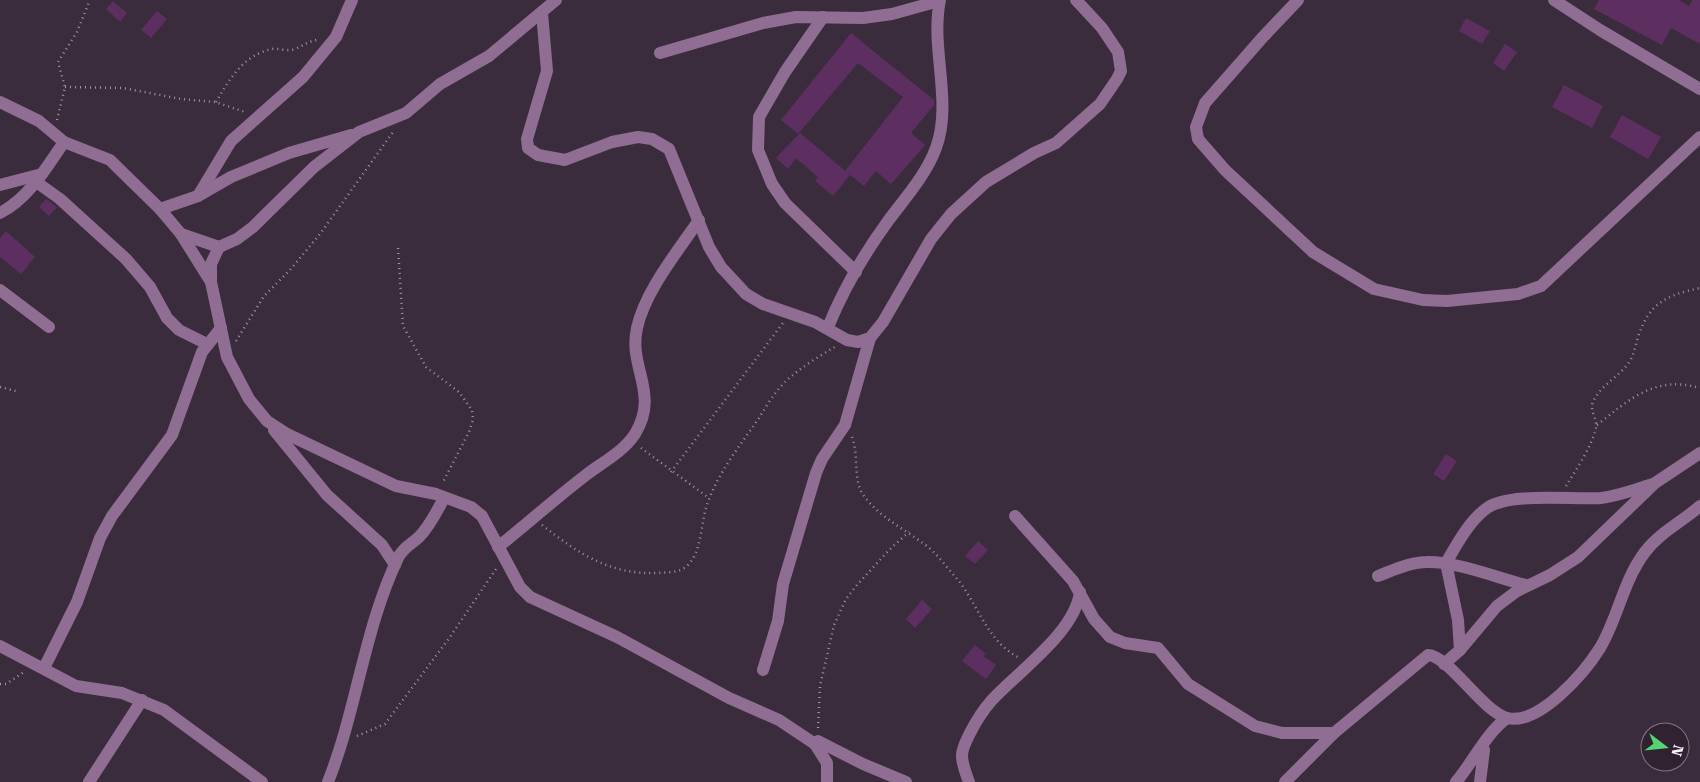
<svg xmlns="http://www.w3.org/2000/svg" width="1700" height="782" font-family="'Roboto Serif',serif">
	<rect width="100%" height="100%" fill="#3b2c3d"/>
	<g fill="#5c2f60">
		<polygon points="1599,0 1679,0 1689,6 1692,0 1700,0 1700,44 1671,28 1662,45 1594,9"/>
		<polygon points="113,1 127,13 120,22 106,9"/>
		<polygon points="157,11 167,19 151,38 141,30"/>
		<polygon points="1466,18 1490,31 1482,44 1459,31"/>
		<polygon points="851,33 934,100 934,105 911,133 925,145 891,184 876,171 864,186 845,171 903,97 858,63 798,134 781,120"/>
		<polygon points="1505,44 1517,52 1504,71 1493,63"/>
		<polygon points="1564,85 1603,106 1592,128 1552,107"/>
		<polygon points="1622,115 1661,137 1648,159 1610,137"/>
		<polygon points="800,133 850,175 833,196 815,181 818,177 796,158 788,169 776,158"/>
		<polygon points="46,199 57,207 49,216 39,207"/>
		<polygon points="6,231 35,257 21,274 0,257 0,238"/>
		<polygon points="1446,454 1457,461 1444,481 1433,474"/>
		<polygon points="978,541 988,550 975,564 965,556"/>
		<polygon points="922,600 932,609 915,628 906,619"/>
		<polygon points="975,645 986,654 983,656 996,665 986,679 962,661"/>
	</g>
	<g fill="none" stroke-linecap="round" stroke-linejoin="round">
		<g stroke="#a094a1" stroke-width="2.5" stroke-dasharray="1 4" stroke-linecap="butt">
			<polyline points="65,87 123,88 181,99 215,102 245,112"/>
			<path d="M216,102C229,80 243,55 272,49C279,48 288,52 295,49C303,46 308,41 317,40"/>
			<polyline points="57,120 65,87 58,62 77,32 90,0"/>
			<polyline points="398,248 403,326 426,367 459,392 472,410 473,420 469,432 443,482"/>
			<polyline points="236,341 264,296 290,270 320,234 393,132"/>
			<polyline points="0,387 19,392"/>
			<path d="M1597,425C1630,399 1655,375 1700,388"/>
			<path d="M852,437C859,455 853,477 862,493C877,516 903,528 924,544C937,553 947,568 958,580C978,605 988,642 1018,657"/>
			<polyline points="641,448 709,498"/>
			<polyline points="671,472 783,323"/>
			<path d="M1566,486C1577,468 1591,448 1596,428C1598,419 1589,411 1593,402C1600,386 1617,378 1627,365C1634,357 1635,346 1638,337C1649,303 1667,295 1700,288"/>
			<path d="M542,525C579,554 610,575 658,573C668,572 679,573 687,566C703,551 700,522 708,502C719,472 738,448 757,421C766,407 775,391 788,379C802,367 819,356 835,347"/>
			<polyline points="0,684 6,684 24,672"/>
			<polyline points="818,728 820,686 834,625 846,599 857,585 889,550 909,532"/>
			<polyline points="357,736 385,724 450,637 496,569"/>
		</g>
		<g stroke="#906d92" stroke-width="12">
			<polyline points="1298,0 1262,38 1205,103 1196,127 1198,139 1225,170 1313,252 1374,289 1423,300 1447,301 1518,294 1541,286 1700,137"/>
			<polyline points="1554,0 1600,30 1700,89"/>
			<polyline points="542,13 547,71 527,139 528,148 538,155 565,160 612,142 638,137 652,139 669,149 709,247 721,267 746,294 763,304 815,322 847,340 858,342 870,338 883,322 931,239 951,214 986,182 1034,153 1056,143 1100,104 1117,79 1121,71 1118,52 1102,28 1076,0"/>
			<polyline points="823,17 785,72 759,117 758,150 772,184 785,203 856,272"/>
			<polyline points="660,53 763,23 796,17 863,18 892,14 939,1"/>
			<polyline points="0,102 39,121 64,142 110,160 160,209 181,234 211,282 227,357 249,399 267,421 287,434 396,486 436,494 471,507 482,516 520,587 530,597 617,637 729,698 779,720 815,744 818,741 863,764 906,782"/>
			<polyline points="35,181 60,199 126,259 150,287 167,318 179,330 207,344"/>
			<polyline points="0,185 42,174"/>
			<polyline points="198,196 231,141 303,77 336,37 352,0"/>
			<polyline points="160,209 198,196 231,177 289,153 351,135"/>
			<path d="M0,213C28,199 47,167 64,142"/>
			<polyline points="181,234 219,247 237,239 253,227 314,167 359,132 406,113 440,84 489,56 556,0"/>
			<polyline points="211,282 211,264 219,247"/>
			<polyline points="0,290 49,327"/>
			<path d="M828,327C843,290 864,254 888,221C905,198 926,175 936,148C953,101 930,49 940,0"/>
			<polyline points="274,430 327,495 382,545 395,565"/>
			<polyline points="1015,516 1073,581 1094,619 1110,637 1125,643 1158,648 1188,684 1255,726 1282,733 1334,733"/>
			<path d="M498,547C528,523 556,498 586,475C603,462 623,452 635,434C660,393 628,368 637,328C645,291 678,251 699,220"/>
			<path d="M1378,576C1394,570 1410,562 1427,562C1455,561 1498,578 1526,585"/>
			<polyline points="0,646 76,686 122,693 164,710 262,782"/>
			<path d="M1460,650L1458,620L1446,563C1457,544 1469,521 1487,508C1509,492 1574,500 1601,498C1619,496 1636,489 1653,484"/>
			<polyline points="1444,664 1460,650 1497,606 1517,591 1550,575 1578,557 1655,483 1700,453"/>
			<polyline points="44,668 77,602 100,538 112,516 172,435 202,352 221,328"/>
			<polyline points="763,670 778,621 783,584 816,473 822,459 845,425 870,338"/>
			<polyline points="815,744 827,763 827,782"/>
			<polyline points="89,782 142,700"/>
			<path d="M328,782C357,709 364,629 398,558C403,547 412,544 419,537C430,526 437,511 444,498"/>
			<path d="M969,782C966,774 962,764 962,756C962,748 966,742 969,735C975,723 983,710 992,700C1019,671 1075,632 1080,592"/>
			<path d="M1285,782L1334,733L1428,655C1449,656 1482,711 1507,718C1539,726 1585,672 1600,648C1618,618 1623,581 1645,552C1659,533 1682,522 1700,506"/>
			<path d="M1456,782C1473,762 1487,732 1507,718"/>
			<polyline points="1480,782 1484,750"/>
		</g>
	</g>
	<g transform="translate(1665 747) rotate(106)"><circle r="24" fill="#312232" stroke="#827582"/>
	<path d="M0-4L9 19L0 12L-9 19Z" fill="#53d672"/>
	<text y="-8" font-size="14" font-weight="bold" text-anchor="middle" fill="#fbf1fb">N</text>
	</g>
</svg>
